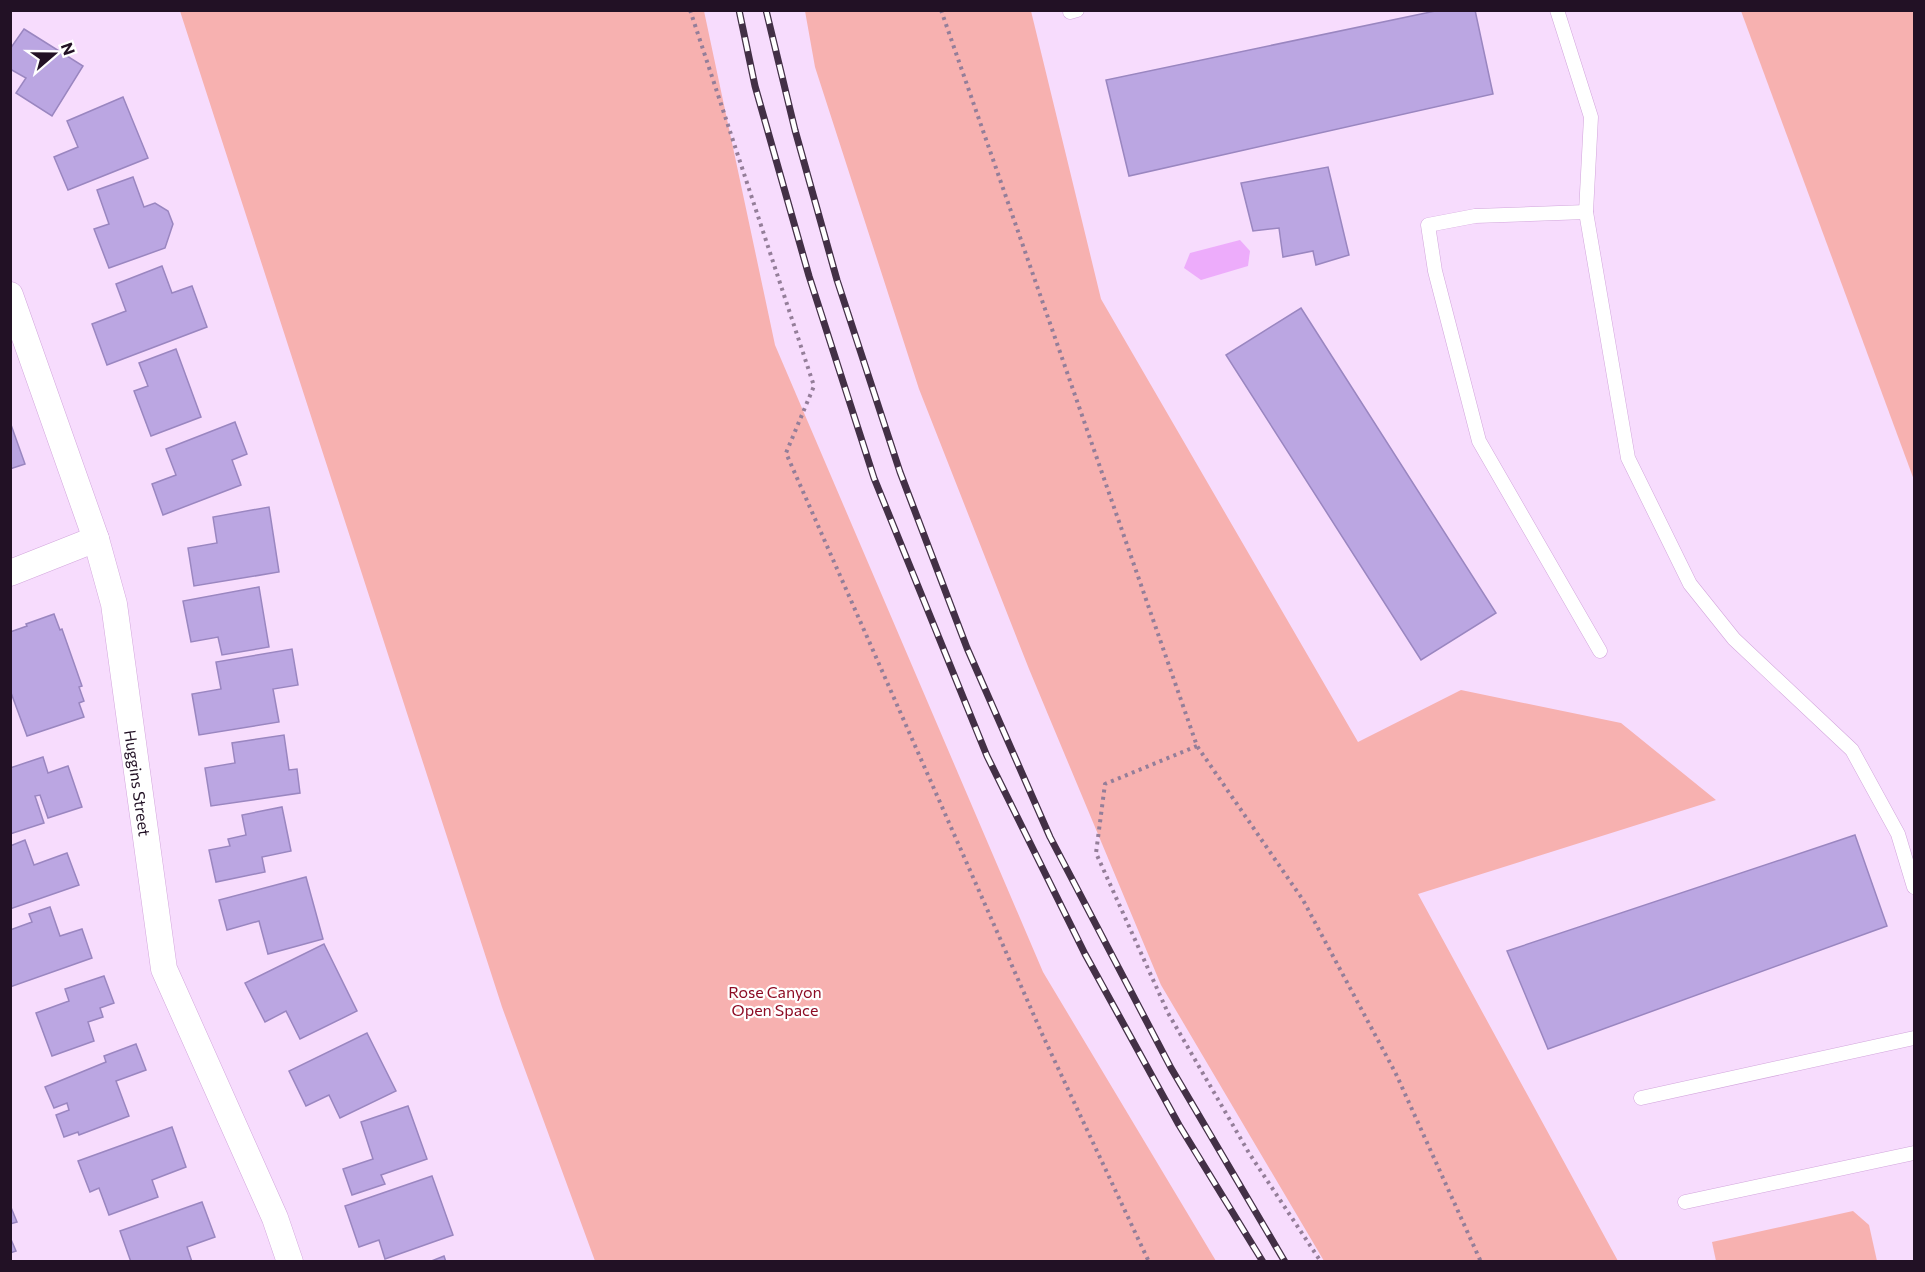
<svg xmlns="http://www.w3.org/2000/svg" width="1925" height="1272" font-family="Commissioner,sans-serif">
	<rect width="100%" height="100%" fill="#f7dcfd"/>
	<g fill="#f7b1b0">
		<polygon points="180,11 704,11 775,345 1043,972 1216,1261 595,1261 502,1007"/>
		<polygon points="805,11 1031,11 1101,299 1358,742 1461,690 1621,723 1716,800 1418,894 1618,1261 1324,1261 1161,985 1029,669 919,389 815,67"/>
		<polygon points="1741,11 1914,11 1914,480"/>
		<polygon points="1853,1211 1869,1225 1877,1261 1716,1261 1712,1242"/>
	</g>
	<polygon fill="#edacfb" points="1240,240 1250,251 1248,266 1201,280 1184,268 1190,253"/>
	<g fill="#bba6e2" stroke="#9a86c0" stroke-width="1.5">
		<polygon points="1440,10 1475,10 1493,94 1129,176 1106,80"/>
		<polygon points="24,29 83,66 52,116 16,93 26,78 10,69 10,49"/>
		<polygon points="123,97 148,158 68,190 54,157 78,147 67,121"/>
		<polygon points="1328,167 1349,255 1316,265 1313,251 1283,257 1279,228 1253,231 1241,183"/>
		<polygon points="133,177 144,207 155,203 168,211 173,224 165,248 109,268 94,229 109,224 97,190"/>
		<polygon points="162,266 172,293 192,286 207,327 107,365 92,324 126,311 116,284"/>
		<polygon points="1301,308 1496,613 1421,660 1226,355"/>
		<polygon points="176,349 201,417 151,436 134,391 148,386 139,363"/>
		<polygon points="10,422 25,464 10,469"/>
		<polygon points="235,422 247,454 232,460 241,485 163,515 152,484 176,475 166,449"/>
		<polygon points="269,507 279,572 194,586 188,548 217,543 213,517"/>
		<polygon points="259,587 269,647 222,655 218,637 191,642 183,601"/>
		<polygon points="54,614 60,630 62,629 82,686 79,687 84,701 79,703 84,717 27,736 10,690 10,632 27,626 26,624"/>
		<polygon points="292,649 298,685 273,689 279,722 199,735 192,694 221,689 216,662"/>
		<polygon points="284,735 289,770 297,769 300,793 211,806 205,768 235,763 232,743"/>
		<polygon points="43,757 48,773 68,766 82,807 48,818 40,795 35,796 44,823 10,834 10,768"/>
		<polygon points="282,807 291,851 262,857 265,872 216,882 209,850 230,846 228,839 246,835 242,815"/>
		<polygon points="1855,835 1887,926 1548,1049 1507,951"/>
		<polygon points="25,840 34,865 67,853 79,885 10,909 10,846"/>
		<polygon points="306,877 323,939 268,954 259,921 227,930 219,900"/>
		<polygon points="50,907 60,936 82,929 92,958 10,987 10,930 32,922 29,914"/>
		<polygon points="324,944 357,1011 300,1039 286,1011 265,1022 245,983"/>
		<polygon points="104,976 114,1003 100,1008 103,1017 88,1022 94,1041 52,1056 36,1013 69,1001 65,989"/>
		<polygon points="367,1033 396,1091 340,1118 329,1095 306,1106 289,1071"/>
		<polygon points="136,1044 146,1070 116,1081 129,1116 79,1135 78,1132 64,1137 56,1115 69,1110 67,1103 54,1108 45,1087 106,1062 104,1056"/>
		<polygon points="408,1106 427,1159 381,1175 385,1184 352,1195 343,1169 373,1159 361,1122"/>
		<polygon points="172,1127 186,1167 152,1180 158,1197 109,1215 99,1188 90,1192 78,1161"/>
		<polygon points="432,1176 453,1235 385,1259 379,1240 359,1247 345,1206"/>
		<polygon points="202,1202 215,1237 187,1247 192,1262 131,1262 120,1231"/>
		<polygon points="10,1205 17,1222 10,1224"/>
		<polygon points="10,1237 16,1251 10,1253"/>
		<polygon points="444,1256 446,1262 429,1262"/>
	</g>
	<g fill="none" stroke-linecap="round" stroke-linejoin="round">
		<g stroke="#d2a6dc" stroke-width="15">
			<g id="service">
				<polyline points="1557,10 1591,117 1586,212 1628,458 1690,584 1734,639 1852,750 1898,834 1914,887"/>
				<polyline points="1070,12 1077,10"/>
				<polyline points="1586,212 1475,216 1428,225 1435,271 1479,441 1600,651"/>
				<polyline points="1641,1098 1914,1038"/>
				<polyline points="1685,1202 1914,1153"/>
			</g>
		</g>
		<g stroke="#d2a6dc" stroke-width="27">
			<g id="minor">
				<polyline points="10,295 96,539 114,604 164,969 275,1218 290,1262"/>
				<polyline points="10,573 96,539"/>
			</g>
		</g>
		<g stroke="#947e99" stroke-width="4" stroke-dasharray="3 4.5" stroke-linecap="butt">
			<polyline points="690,10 814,386 786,453 1043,1036 1149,1262"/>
			<polyline points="941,10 1197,746 1303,900 1396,1074 1481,1262"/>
			<polyline points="1197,746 1105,784 1096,853 1168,1013 1249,1153 1321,1262"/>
		</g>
		<use href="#service" stroke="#fff" stroke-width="14"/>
		<use href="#minor" stroke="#fff" stroke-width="26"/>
		<g stroke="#433046" stroke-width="7">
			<g id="rail">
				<polyline points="739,10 755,86 809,276 874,478 987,756 1085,954 1179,1125 1263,1262"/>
				<polyline points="766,10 795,130 837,280 900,472 967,648 1050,837 1171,1068 1285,1262"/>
			</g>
		</g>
		<use href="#rail" stroke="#fff" stroke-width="4.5" stroke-dasharray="14" stroke-linecap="butt"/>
	</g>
	<g text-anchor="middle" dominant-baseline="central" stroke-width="4.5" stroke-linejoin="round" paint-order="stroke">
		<g font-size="16" fill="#221125" stroke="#fff">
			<text transform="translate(138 783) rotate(82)">Huggins Street</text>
		</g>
		<g font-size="16" fill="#8d0c24" stroke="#fff">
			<text x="775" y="991">Rose Canyon<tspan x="775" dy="18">Open Space</tspan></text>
		</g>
	</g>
	<rect width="1925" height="1272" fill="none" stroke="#221125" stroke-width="24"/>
	<g transform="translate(54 54) rotate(70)" stroke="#ffffff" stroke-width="4.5" paint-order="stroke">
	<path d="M0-4.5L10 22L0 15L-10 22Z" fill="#221125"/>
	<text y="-9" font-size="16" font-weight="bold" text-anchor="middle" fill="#221125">N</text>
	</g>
</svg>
